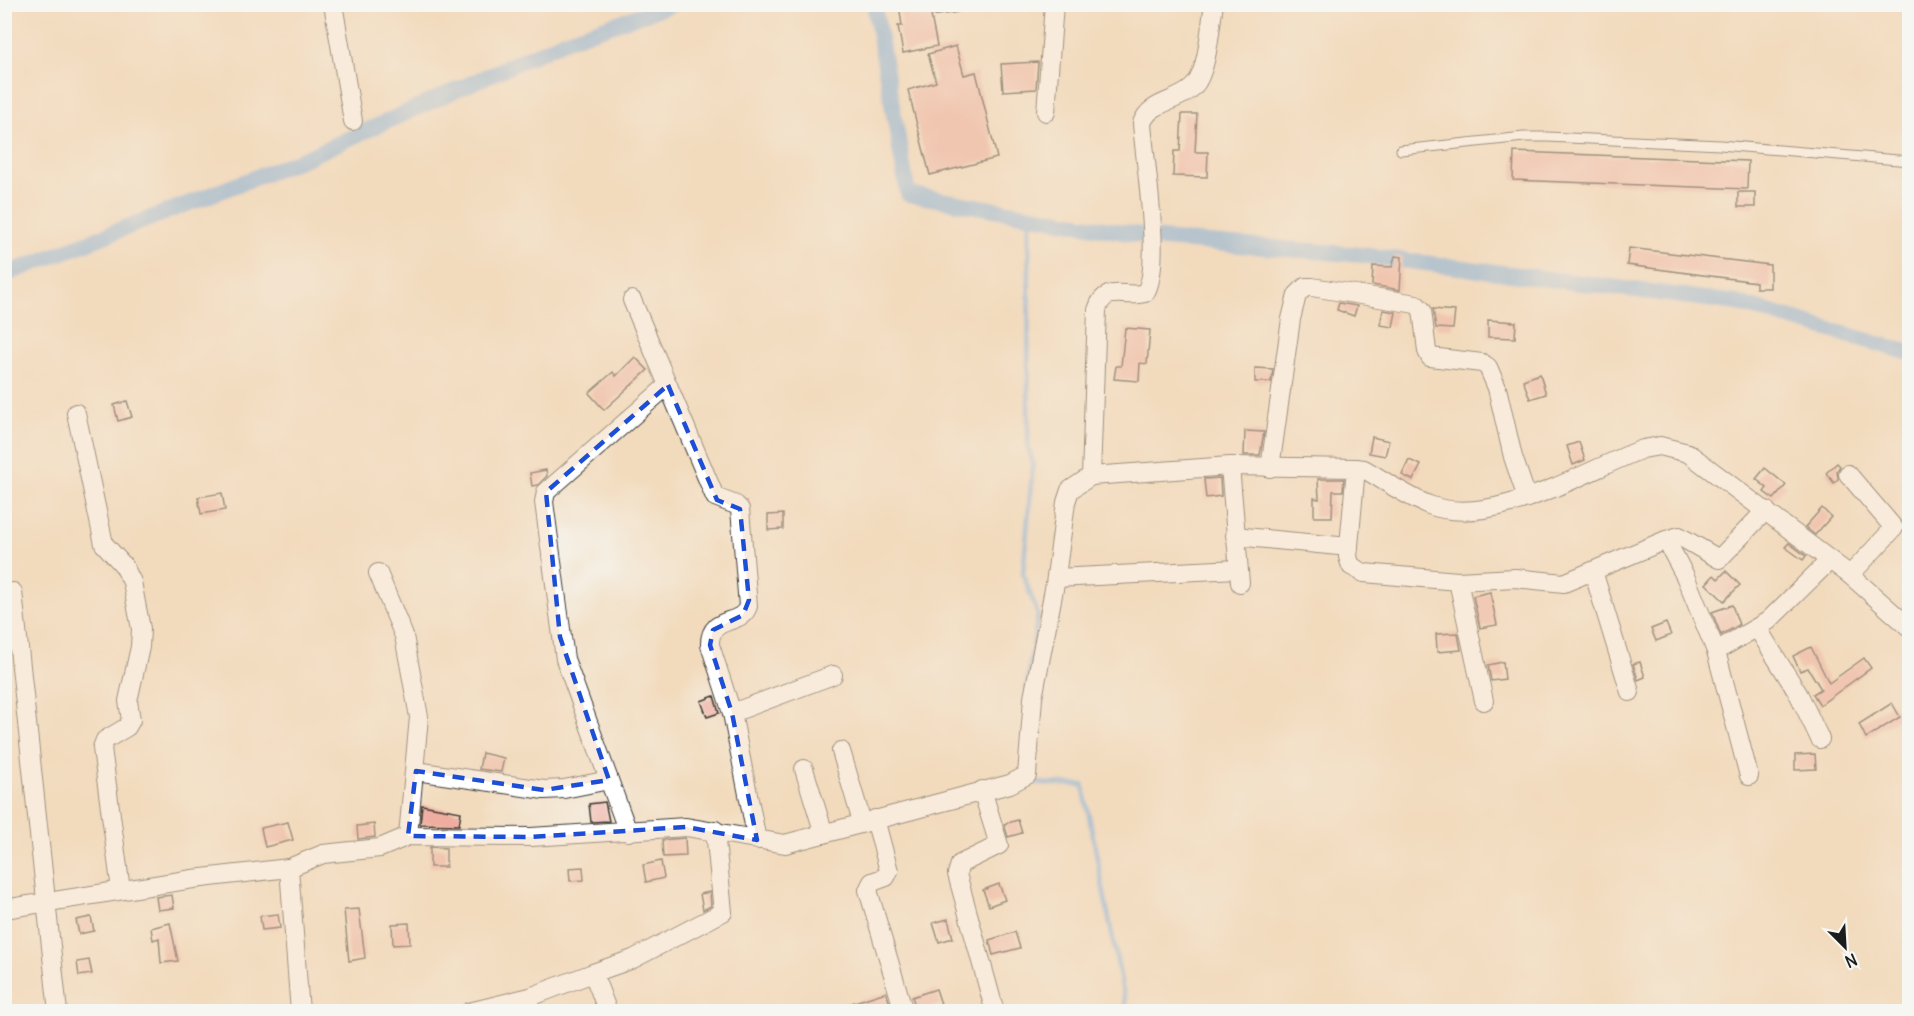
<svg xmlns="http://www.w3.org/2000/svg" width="1914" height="1016" font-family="Delius,sans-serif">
	<rect width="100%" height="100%" fill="#f6f6f2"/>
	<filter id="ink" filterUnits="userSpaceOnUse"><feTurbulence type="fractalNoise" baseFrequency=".0167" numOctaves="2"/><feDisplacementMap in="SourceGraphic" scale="12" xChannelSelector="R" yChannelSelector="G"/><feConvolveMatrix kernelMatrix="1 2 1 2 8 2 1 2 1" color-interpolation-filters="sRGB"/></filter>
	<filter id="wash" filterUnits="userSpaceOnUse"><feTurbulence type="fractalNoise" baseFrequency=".008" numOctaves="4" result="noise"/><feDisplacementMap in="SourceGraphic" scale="24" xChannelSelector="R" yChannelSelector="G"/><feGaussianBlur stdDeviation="1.35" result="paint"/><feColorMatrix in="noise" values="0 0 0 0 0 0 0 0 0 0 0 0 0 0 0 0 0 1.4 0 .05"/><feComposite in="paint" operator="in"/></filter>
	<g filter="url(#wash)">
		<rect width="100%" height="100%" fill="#f2dbbd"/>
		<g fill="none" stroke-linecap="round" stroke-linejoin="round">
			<g stroke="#70a9df" stroke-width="5">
				<polyline points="1026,688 1038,615 1023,574 1033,463 1028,447 1029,215"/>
				<polyline points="1030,777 1037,783 1083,785 1127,1012"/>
			</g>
			<g stroke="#70a9df" stroke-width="16">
				<polyline points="874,4 908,194 1162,239 1362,255 1737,303 1910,353"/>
				<polyline points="4,275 308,157 567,40 673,4"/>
			</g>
		</g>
		<g id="blocks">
			<g fill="#efada0">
				<polygon points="899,4 958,4 958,12 931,16 937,46 903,53 898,26 902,26"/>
				<polygon points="956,46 964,75 976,72 997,158 930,175 908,90 936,82 928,54"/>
				<polygon points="1038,62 1036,89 1003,91 1001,64"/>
				<polygon points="1182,114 1197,114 1195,152 1208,152 1207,177 1173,176 1174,151 1180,151"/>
				<polygon points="1514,152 1748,161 1747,189 1513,180"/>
				<rect x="1738" y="192" width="17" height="15"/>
				<polygon points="1629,248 1770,265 1770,288 1756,288 1756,282 1627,265"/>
				<polygon points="1395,256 1402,257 1400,290 1372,285 1373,266 1392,267"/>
				<polygon points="1339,303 1357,306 1354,316 1337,310"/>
				<polygon points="1433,309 1455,311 1453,329 1436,328"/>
				<polygon points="1383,310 1396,312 1393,327 1380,325"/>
				<polygon points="1488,320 1516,322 1515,338 1488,337"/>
				<polygon points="1125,328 1150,330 1147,364 1140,363 1139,381 1114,379 1116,366 1121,366"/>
				<polygon points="635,357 648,370 604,410 589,393 613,372 616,376"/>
				<polygon points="1255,368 1273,369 1271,382 1255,382"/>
				<polygon points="1540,374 1546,394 1530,399 1523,380"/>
				<polygon points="127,401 132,417 118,421 114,405"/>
				<polygon points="1245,431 1264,432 1260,455 1244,455"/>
				<polygon points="1372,437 1389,441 1385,456 1369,453"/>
				<polygon points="1579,442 1585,460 1573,465 1567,446"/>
				<polygon points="1409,460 1421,465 1413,480 1402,475"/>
				<polygon points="1837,463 1840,466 1837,471 1838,479 1834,483 1826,473"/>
				<polygon points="1765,468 1786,485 1774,499 1764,492 1767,488 1756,479"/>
				<polygon points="546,470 547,476 538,485 532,486 530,473"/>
				<polygon points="1220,478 1221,496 1206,498 1204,479"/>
				<polygon points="1318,479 1344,479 1343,491 1333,491 1332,517 1314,517 1314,498 1319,499"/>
				<polygon points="222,493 225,510 201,514 198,497"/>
				<polygon points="1822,508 1831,517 1815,535 1805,527"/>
				<polygon points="783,514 783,529 768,530 768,515"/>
				<polygon points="1789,543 1806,556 1803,560 1785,547"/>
				<polygon points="1726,571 1740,585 1724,601 1706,584 1714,575 1718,579"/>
				<polygon points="1490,592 1497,625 1480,628 1473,596"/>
				<polygon points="1732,605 1739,625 1721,635 1712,612"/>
				<polygon points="1666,623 1671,635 1656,641 1651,629"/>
				<polygon points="1458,633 1461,650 1437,652 1436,634"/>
				<polygon points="1811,647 1829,683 1864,658 1871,668 1820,705 1813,694 1821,689 1808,668 1800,671 1793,656"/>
				<polygon points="1503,662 1505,679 1491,681 1488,665"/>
				<polygon points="1640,662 1645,677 1638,680 1633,664"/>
				<polygon points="714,696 719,713 707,717 701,701"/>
				<polygon points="1892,703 1900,717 1866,738 1859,724"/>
				<polygon points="482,753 504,758 501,772 479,769"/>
				<polygon points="1815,754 1816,769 1795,770 1795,755"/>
				<polygon points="605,802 609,821 591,822 589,804"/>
				<polygon points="422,805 461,812 459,825 420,824"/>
				<polygon points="1018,820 1022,833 1008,837 1004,824"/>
				<polygon points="288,822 293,840 265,847 261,828"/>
				<polygon points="374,824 375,837 358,839 357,826"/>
				<polygon points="685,838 686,856 663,857 662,840"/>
				<polygon points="430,847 446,848 446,867 430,867"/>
				<polygon points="661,861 664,878 646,882 643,865"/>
				<polygon points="583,867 584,880 570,881 569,868"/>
				<polygon points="999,884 1005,900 989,906 983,890"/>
				<polygon points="710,892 711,906 703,910 700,894"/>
				<polygon points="172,895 174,908 158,910 156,897"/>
				<polygon points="359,909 365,958 349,961 344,910"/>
				<polygon points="278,914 280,928 262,930 260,916"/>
				<polygon points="91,917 94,931 79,934 76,920"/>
				<polygon points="948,919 953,938 939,942 933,923"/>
				<polygon points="170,923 178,961 161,963 159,938 153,940 151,928"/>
				<polygon points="409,923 410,944 393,945 392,924"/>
				<polygon points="1015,932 1020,948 993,955 989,940"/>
				<polygon points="89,960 92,974 79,976 77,962"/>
				<polygon points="936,989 941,1004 917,1011 912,997"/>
				<polygon points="886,992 890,1004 867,1011 834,1011 833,1009"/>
			</g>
		</g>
	</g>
	<g filter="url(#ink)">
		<use href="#blocks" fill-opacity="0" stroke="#3c3934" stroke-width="1.5"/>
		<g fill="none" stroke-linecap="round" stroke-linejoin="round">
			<g stroke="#3c3934" stroke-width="11">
				<polyline id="lane" points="1401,150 1524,137 1547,137 1720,145 1910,161"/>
			</g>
			<g stroke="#3c3934" stroke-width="20">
				<g id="street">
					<polyline points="333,4 353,121"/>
					<polyline points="1046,112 1054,4"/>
					<path d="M632,300L715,497L736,505L740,509L748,606C742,627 709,614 710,645L732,713L757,840"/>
					<polyline points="76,413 104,544 124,566 132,582 141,629 140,647 128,701 131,720 127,727 105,740 102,748 121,890"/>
					<polyline points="1230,466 1240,583"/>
					<polyline points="1270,468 1291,319 1297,295 1305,287 1312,287 1416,304 1422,310 1427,351 1430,357 1482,363 1488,367 1497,388 1513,457 1527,498"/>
					<path d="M1356,468L1364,469C1385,481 1406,496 1429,505C1492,529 1584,471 1643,449L1660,446L1688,453L1850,575L1910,628"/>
					<polyline points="1848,474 1894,528 1850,575"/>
					<polyline points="1091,476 1230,466 1356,468 1348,557 1351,566 1364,573 1458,581 1515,578 1564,583 1666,540 1685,576 1716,651 1749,776"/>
					<polyline points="1235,536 1349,547"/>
					<polyline points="1666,540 1679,536 1719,559 1766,510"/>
					<polyline points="1593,571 1630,692"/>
					<polyline points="378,573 404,636 419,717 408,836"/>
					<polyline points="1056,578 1238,569"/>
					<polyline points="1458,581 1484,701"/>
					<polyline points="13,592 58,1012"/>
					<polyline points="1758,629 1799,695 1820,739"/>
					<polyline points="1716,651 1768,621 1830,560"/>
					<polyline points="732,713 833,675"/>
					<polyline points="841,751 862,822"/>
					<polyline points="804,769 824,834"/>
					<polyline points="416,771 544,790 564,789 609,780"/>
					<polyline points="982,790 999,845 960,864 957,874 995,1012"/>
					<polyline points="875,819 889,871 886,877 872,882 868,890 904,1012"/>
					<polyline points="628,832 565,659 544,502 546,492 668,385"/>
					<polyline points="289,868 300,1012"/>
					<path d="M4,909L193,879L289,868L323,854L380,848L408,836L531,837L686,827L785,844L1010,784L1027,775L1033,698L1055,584L1066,502L1070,490L1091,476L1097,310C1105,283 1125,299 1145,293C1163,268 1144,157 1142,123C1151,100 1178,103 1194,86C1208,71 1210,26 1214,4"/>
					<polyline points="593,973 633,959 723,912 715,830"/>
					<polyline points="469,1012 530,997 593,973 608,1012"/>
				</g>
			</g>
			<use href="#lane" stroke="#fff" stroke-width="9"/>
			<use href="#street" stroke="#fff" stroke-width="18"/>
		</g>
	</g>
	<path d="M0 0H1914V1016H0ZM668,385L717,500L740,509L749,600L743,615L713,630L710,645L732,713L757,840L686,827L531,837L408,836L416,771L544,790L609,780L560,637L546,492Z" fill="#f2dbbd" fill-opacity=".55" fill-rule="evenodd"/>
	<path fill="none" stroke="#1d4ed8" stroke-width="4.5" stroke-dasharray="12 8" stroke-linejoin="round" d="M668,385L717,500L740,509L749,600L743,615L713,630L710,645L732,713L757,840L686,827L531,837L408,836L416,771L544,790L609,780L560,637L546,492Z"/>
	<rect width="1914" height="1016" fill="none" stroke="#f6f6f2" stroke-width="24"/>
	<g transform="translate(1845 947) rotate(156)" stroke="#f6f6f2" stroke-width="4.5" paint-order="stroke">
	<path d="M0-4.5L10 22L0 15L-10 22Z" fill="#1c1c1c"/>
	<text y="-9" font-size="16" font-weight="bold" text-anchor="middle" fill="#1c1c1c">N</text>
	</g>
</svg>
